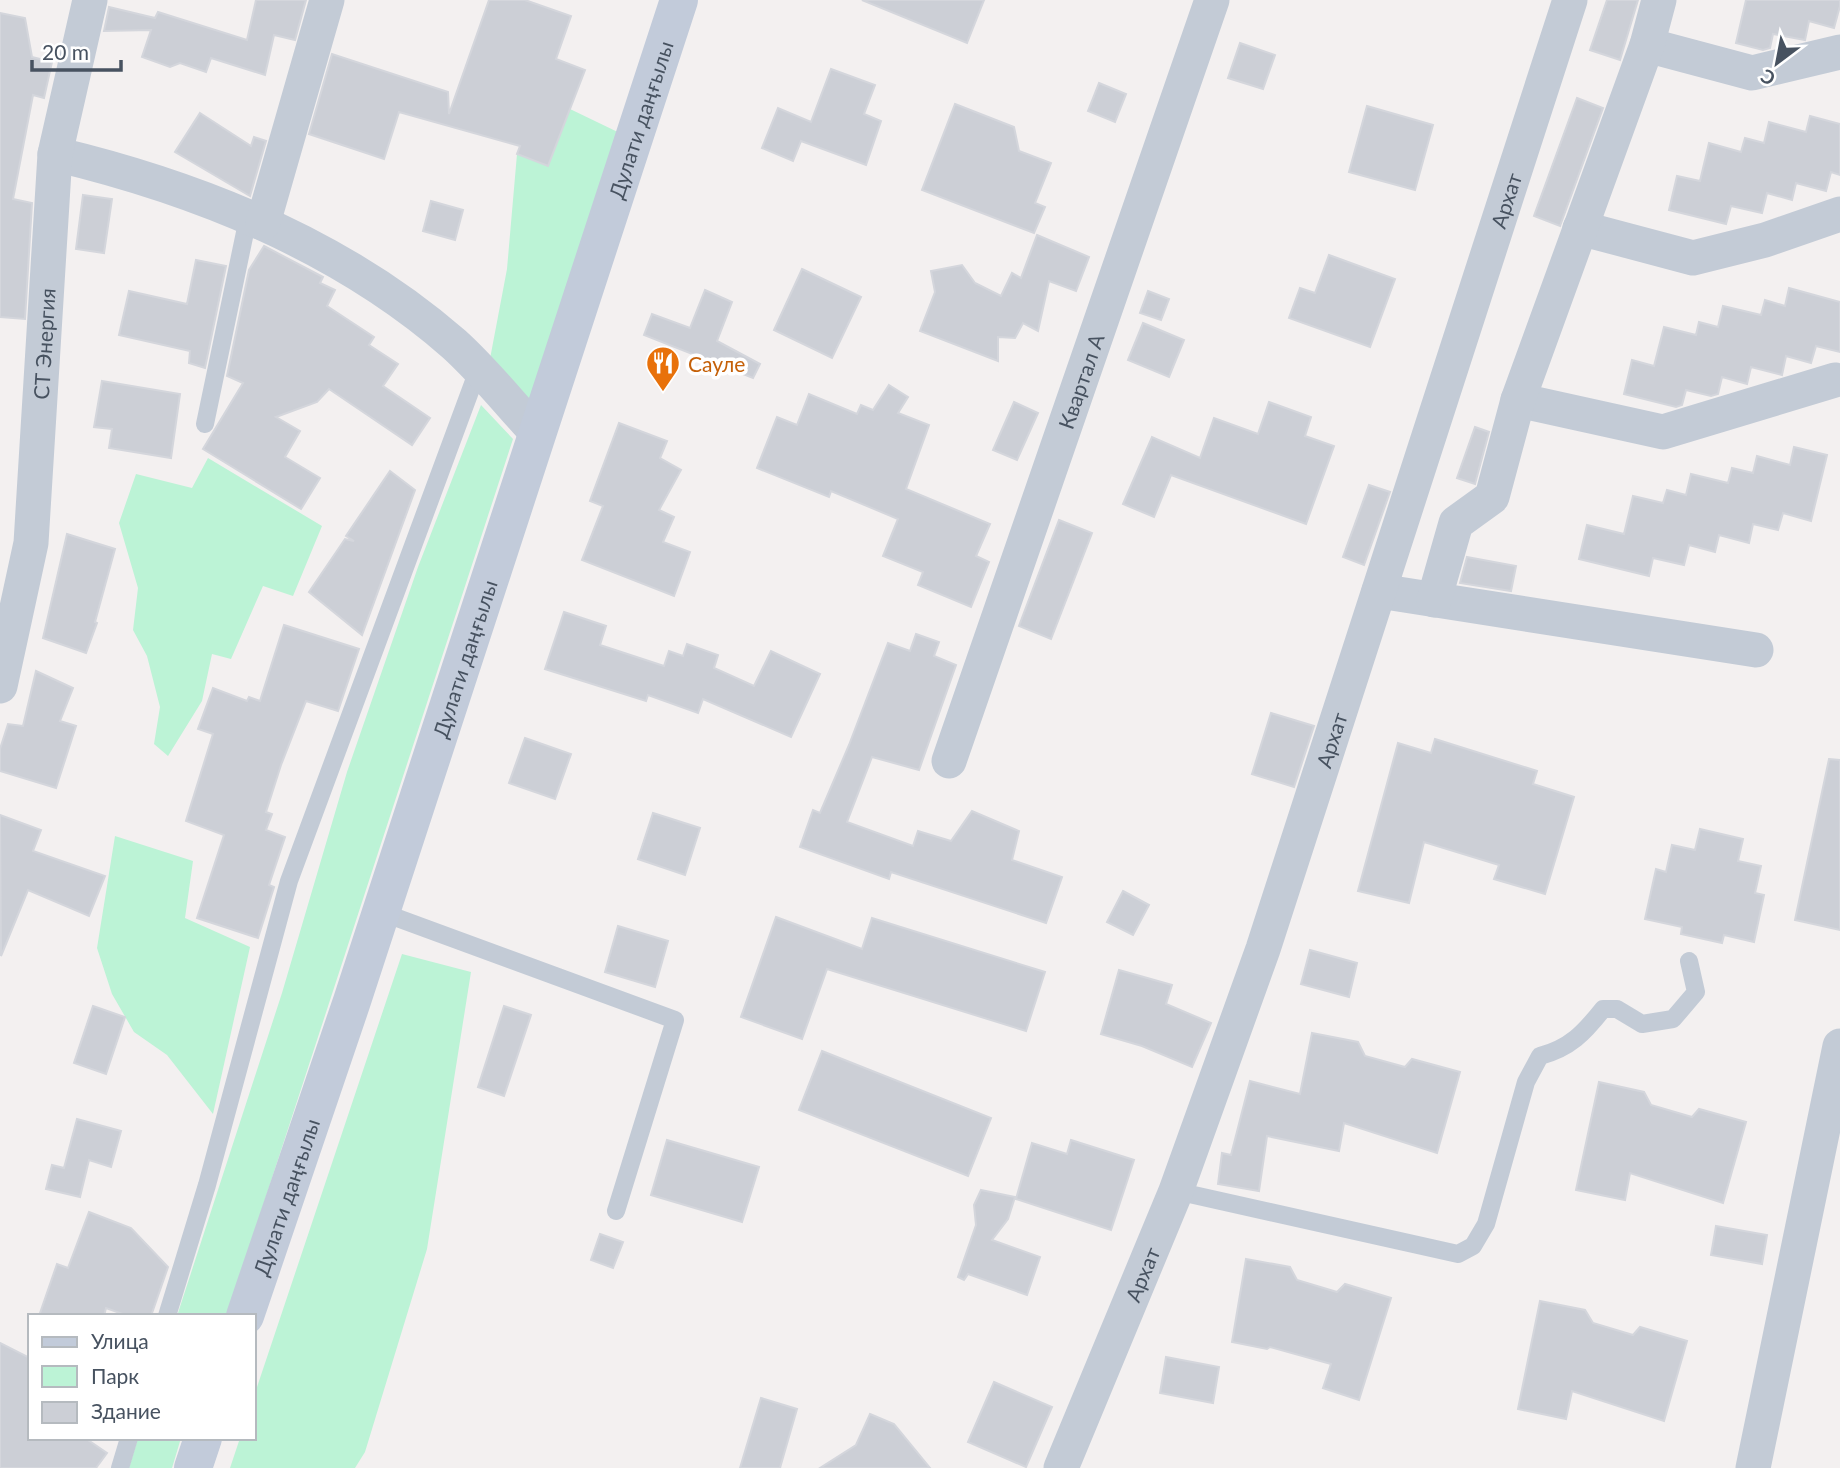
<svg xmlns="http://www.w3.org/2000/svg" width="1840" height="1468" font-family="Lato,sans-serif">
	<rect width="100%" height="100%" fill="#f3f0f0"/>
	<g fill="#bcf3d6">
		<polygon points="570,109 626,136 532,407 489,364 507,269 517,154 548,166"/>
		<polygon points="481,405 513,439 227,1316 177,1316 282,993 347,772 418,567"/>
		<polygon points="208,458 322,526 293,596 263,586 231,659 212,654 202,701 168,756 154,744 160,707 147,656 133,630 138,588 119,523 136,474 192,488"/>
		<polygon points="115,836 193,861 185,918 250,947 213,1114 167,1055 134,1032 112,994 97,948"/>
		<polygon points="402,954 471,972 427,1249 365,1452 355,1468 230,1468 240,1438 254,1438 254,1396"/>
		<polygon points="138,1438 181,1438 172,1468 129,1468"/>
	</g>
	<g fill="#cccfd6" stroke="#d4d6dc" stroke-width="2">
		<polygon points="256,0 306,0 295,40 274,35 265,75 211,58 206,72 180,63 170,67 142,57 151,30 104,31 109,7 155,18 158,12 247,40"/>
		<polygon points="489,0 525,0 571,16 556,59 585,70 548,166 517,154 520,146 399,112 384,159 309,134 332,54 448,92 449,114"/>
		<polygon points="862,0 984,0 967,43"/>
		<polygon points="1607,0 1638,0 1620,60 1590,50"/>
		<polygon points="1746,0 1840,0 1840,6 1834,28 1809,21 1805,40 1773,34 1770,48 1763,50 1736,43"/>
		<polygon points="0,13 25,18 32,57 52,62 44,98 33,95 13,199 32,203 25,319 0,317"/>
		<polygon points="1240,43 1275,55 1263,89 1228,78"/>
		<polygon points="831,69 875,85 864,114 881,121 866,165 801,141 793,161 762,148 778,108 811,122"/>
		<polygon points="1099,83 1126,94 1115,122 1088,111"/>
		<polygon points="1577,98 1603,108 1560,226 1534,216"/>
		<polygon points="955,104 1014,127 1019,151 1051,163 1035,203 1045,207 1034,233 922,190"/>
		<polygon points="1367,106 1433,125 1415,190 1349,172"/>
		<polygon points="200,113 251,146 254,137 266,141 250,196 175,152"/>
		<polygon points="1810,116 1840,124 1840,175 1831,172 1826,191 1796,183 1792,200 1767,193 1762,213 1731,206 1726,224 1669,210 1677,176 1700,181 1709,143 1741,152 1745,138 1764,143 1769,122 1806,132"/>
		<polygon points="83,195 112,199 104,253 76,249"/>
		<polygon points="431,201 463,210 455,240 423,231"/>
		<polygon points="1037,235 1089,257 1076,291 1049,281 1038,331 1023,323 1015,338 998,337 998,361 920,331 935,292 931,271 962,265 975,283 1001,296 1012,273 1021,278"/>
		<polygon points="264,246 323,277 320,283 335,290 327,306 374,337 369,345 398,364 383,386 430,418 412,445 329,389 317,402 276,417 300,431 285,457 320,478 301,509 203,449 243,383 227,376 249,270"/>
		<polygon points="1329,255 1395,279 1370,347 1289,318 1300,288 1315,293"/>
		<polygon points="196,260 226,266 205,368 189,363 190,351 119,335 129,291 187,304"/>
		<polygon points="802,269 861,297 832,358 774,330"/>
		<polygon points="1789,288 1840,302 1840,352 1816,346 1811,363 1786,356 1782,375 1751,367 1747,384 1722,377 1718,394 1711,396 1686,390 1682,405 1676,407 1624,394 1632,360 1654,366 1664,327 1696,335 1699,322 1718,327 1723,306 1761,315 1765,300 1785,306"/>
		<polygon points="705,290 732,302 717,341 760,364 753,378 644,335 652,314 690,328"/>
		<polygon points="1148,291 1169,299 1161,320 1140,313"/>
		<polygon points="1143,323 1184,340 1169,377 1128,360"/>
		<polygon points="102,381 180,394 171,458 109,448 112,429 94,427"/>
		<polygon points="889,385 908,397 898,413 929,425 906,489 990,524 976,556 989,562 971,607 918,585 923,572 883,556 898,519 831,491 829,497 757,468 777,417 797,425 809,394 857,414 861,405 873,410"/>
		<polygon points="1014,402 1038,413 1017,460 993,450"/>
		<polygon points="1269,402 1311,417 1305,436 1334,446 1306,524 1171,475 1154,517 1123,504 1152,437 1200,458 1214,418 1258,434"/>
		<polygon points="619,423 667,441 660,458 681,470 659,510 674,517 663,542 690,552 674,596 582,560 603,506 590,501"/>
		<polygon points="1475,427 1489,432 1475,484 1457,478"/>
		<polygon points="1794,447 1827,455 1811,521 1783,513 1778,530 1753,524 1749,543 1719,535 1715,552 1689,545 1684,565 1653,558 1649,576 1579,559 1587,525 1624,534 1633,496 1663,503 1667,490 1686,495 1691,474 1728,483 1732,468 1753,473 1757,456 1790,465"/>
		<polygon points="390,471 415,490 362,635 309,592 345,539 354,541 346,536"/>
		<polygon points="1369,485 1390,492 1364,565 1343,557"/>
		<polygon points="1059,520 1092,533 1051,639 1019,626"/>
		<polygon points="67,534 115,549 95,622 97,623 86,653 43,638"/>
		<polygon points="1467,557 1516,566 1511,591 1460,583"/>
		<polygon points="564,612 606,626 600,645 664,666 669,651 683,656 687,644 718,655 714,668 754,686 771,651 820,674 791,737 703,699 698,713 648,695 646,701 545,669"/>
		<polygon points="284,625 359,649 338,711 306,701 281,765 266,812 272,814 266,830 285,837 269,885 274,887 258,938 197,918 224,835 186,821 213,734 198,729 213,688 247,701 249,697 260,701"/>
		<polygon points="916,634 939,642 934,656 956,665 919,770 872,757 847,822 913,846 918,831 951,841 972,811 1019,831 1012,860 1062,877 1046,923 891,872 889,879 800,847 813,810 820,813 849,745 888,643 910,651"/>
		<polygon points="36,671 73,688 60,721 76,726 56,788 0,771 0,749 8,724 23,726"/>
		<polygon points="1271,713 1314,726 1294,787 1252,774"/>
		<polygon points="525,738 571,754 555,799 509,783"/>
		<polygon points="1435,739 1537,771 1533,784 1574,797 1545,894 1494,879 1499,865 1424,842 1409,903 1358,891 1398,743 1431,753"/>
		<polygon points="1829,759 1840,760 1840,930 1795,920"/>
		<polygon points="653,813 700,828 685,875 638,859"/>
		<polygon points="0,815 41,830 33,851 105,876 89,916 28,890 1,956"/>
		<polygon points="1700,829 1743,839 1738,861 1761,866 1755,893 1764,895 1754,942 1724,935 1722,943 1681,934 1682,927 1645,919 1656,869 1666,872 1672,845 1695,850"/>
		<polygon points="1123,891 1149,905 1133,935 1107,922"/>
		<polygon points="776,917 862,949 872,918 1045,972 1026,1031 827,969 802,1039 741,1017"/>
		<polygon points="618,926 668,941 655,987 605,972"/>
		<polygon points="1310,950 1357,963 1349,997 1301,984"/>
		<polygon points="1119,970 1172,985 1166,1004 1211,1023 1192,1067 1142,1046 1101,1034"/>
		<polygon points="93,1006 125,1017 106,1074 74,1063"/>
		<polygon points="504,1006 531,1015 504,1096 478,1087"/>
		<polygon points="1312,1033 1358,1042 1365,1056 1405,1067 1412,1059 1460,1072 1437,1153 1344,1123 1339,1151 1267,1136 1259,1191 1218,1184 1222,1153 1231,1155 1250,1081 1300,1094"/>
		<polygon points="822,1051 991,1118 968,1176 799,1110"/>
		<polygon points="1599,1082 1644,1092 1651,1105 1692,1117 1699,1109 1746,1122 1723,1203 1630,1173 1625,1200 1576,1190"/>
		<polygon points="77,1119 121,1131 111,1167 89,1160 80,1197 46,1189 52,1165 64,1168"/>
		<polygon points="667,1140 759,1167 742,1222 651,1195"/>
		<polygon points="1071,1140 1134,1160 1111,1230 1016,1199 1032,1143 1067,1154"/>
		<polygon points="981,1190 1015,1197 1008,1219 992,1240 1040,1257 1027,1295 968,1274 964,1280 958,1277 976,1225 974,1205"/>
		<polygon points="89,1212 131,1228 168,1267 151,1316 128,1316 106,1308 104,1316 39,1316 57,1264 68,1268"/>
		<polygon points="1716,1226 1767,1235 1762,1264 1711,1255"/>
		<polygon points="600,1234 623,1242 613,1268 591,1260"/>
		<polygon points="1246,1259 1290,1267 1297,1280 1337,1292 1345,1284 1391,1298 1359,1400 1323,1388 1331,1364 1270,1347 1267,1349 1232,1342"/>
		<polygon points="1540,1301 1585,1310 1593,1323 1633,1335 1640,1327 1687,1341 1664,1421 1572,1391 1566,1419 1518,1409"/>
		<polygon points="0,1343 30,1358 30,1438 85,1438 107,1453 96,1468 0,1468"/>
		<polygon points="1166,1357 1219,1367 1213,1403 1160,1393"/>
		<polygon points="994,1382 1052,1407 1026,1467 968,1442"/>
		<polygon points="761,1398 797,1409 780,1468 740,1468"/>
		<polygon points="870,1414 894,1424 930,1468 820,1468 856,1445"/>
	</g>
	<g fill="none" stroke-linecap="round" stroke-linejoin="round">
		<g stroke="#c3cbd6" stroke-width="18">
			<polyline points="205,424 248,218"/>
			<polyline points="381,912 675,1020 616,1211"/>
			<path d="M1176,1191L1458,1254L1473,1246L1486,1224L1526,1082L1540,1056C1570,1048 1584,1033 1603,1009H1617L1642,1024L1673,1019L1696,992L1689,961"/>
			<polyline points="167,1316 207,1185 289,881 478,370"/>
			<polyline points="120,1468 129,1438"/>
		</g>
		<g stroke="#c3cbd6" stroke-width="35">
			<polyline points="1647,45 1752,73 1840,52"/>
			<path d="M55,154C198,188 342,246 454,344C484,371 510,404 537,433"/>
			<polyline points="263,223 327,0"/>
			<polyline points="1580,228 1693,258 1765,240 1840,214"/>
			<polyline points="1518,400 1663,432 1835,380"/>
			<polyline points="1379,591 1756,650"/>
			<polyline points="1434,600 1456,523 1492,497 1518,400 1647,45 1659,0"/>
			<path id="s1" d="M0,686L31,543L55,154L90,0"/>
			<path id="s2" d="M949,761L1212,0"/>
			<path id="s3" d="M1061,1468L1176,1191L1263,949L1570,0"/>
			<polyline points="1753,1468 1840,1046"/>
		</g>
		<g stroke="#c2cbda" stroke-width="38">
			<path id="s4" d="M245,1316L352,1001L679,0"/>
			<polyline points="193,1468 203,1438"/>
		</g>
	</g>
	<defs>
		<g id="restaurant-pin" transform="scale(1.75)"><path d="M0 17L-7.5 6A9.5 9.5 0 1 1 7.5 6Z" fill="#e8710a" stroke="#fff"/><path d="M-5-6h1v4h1v-4h1v4h1v-4h1v5L-1.5 .5V6h-2V.5L-5-1ZM5-6V6H3V1.5H1.5Q1.5-4 5-6Z" fill="#fff"/></g>
	</defs>
	<g fill-rule="evenodd">
		<use href="#restaurant-pin" x="663" y="363"/>
	</g>
	<g text-anchor="middle" dominant-baseline="central" stroke-width="7" stroke-linejoin="round" paint-order="stroke">
		<g font-size="21" fill="#475260" stroke="#fff">
			<text stroke="none"><textPath href="#s4" startOffset="1260">Дулати даңғылы</textPath></text>
			<text stroke="none"><textPath href="#s3" startOffset="1344">Архат</textPath></text>
			<text stroke="none"><textPath href="#s1" startOffset="346">СТ Энергия</textPath></text>
			<text stroke="none"><textPath href="#s2" startOffset="402">Квартал А</textPath></text>
			<text stroke="none"><textPath href="#s4" startOffset="693">Дулати даңғылы</textPath></text>
			<text stroke="none"><textPath href="#s3" startOffset="777">Архат</textPath></text>
			<text stroke="none"><textPath href="#s4" startOffset="126">Дулати даңғылы</textPath></text>
			<text stroke="none"><textPath href="#s3" startOffset="210">Архат</textPath></text>
		</g>
		<g font-size="21" fill="#c56008" stroke="#fff" text-anchor="start">
			<text x="688" y="363">Сауле</text>
		</g>
	</g>
	<rect x="28" y="1314" width="228" height="126" fill="#ffffff" stroke="#b5babf" stroke-width="2"/>
	<rect x="42" y="1337" width="35" height="10" fill="#c2cbda" stroke="#b5babf" stroke-width="2"/>
	<text x="91" y="1349" font-size="21" fill="#475260">Улица</text>
	<rect x="42" y="1366" width="35" height="21" fill="#bcf3d6" stroke="#b5babf" stroke-width="2"/>
	<text x="91" y="1384" font-size="21" fill="#475260">Парк</text>
	<rect x="42" y="1402" width="35" height="21" fill="#cccfd6" stroke="#b5babf" stroke-width="2"/>
	<text x="91" y="1419" font-size="21" fill="#475260">Здание</text>
	<g transform="translate(1777 63) rotate(212)" stroke="#ffffff" stroke-width="5" paint-order="stroke">
	<path d="M0-5L12 26L0 18L-12 26Z" fill="#475260"/>
	<text y="-10" font-size="19" font-weight="bold" text-anchor="middle" fill="#475260">С</text>
	</g>
	<path d="M32 60v10h89v-10" fill="none" stroke="#475260" stroke-width="3.5"/>
	<text x="42" y="60" font-size="21" fill="#475260" stroke="#ffffff" stroke-width="5" paint-order="stroke">20 m</text>
</svg>
